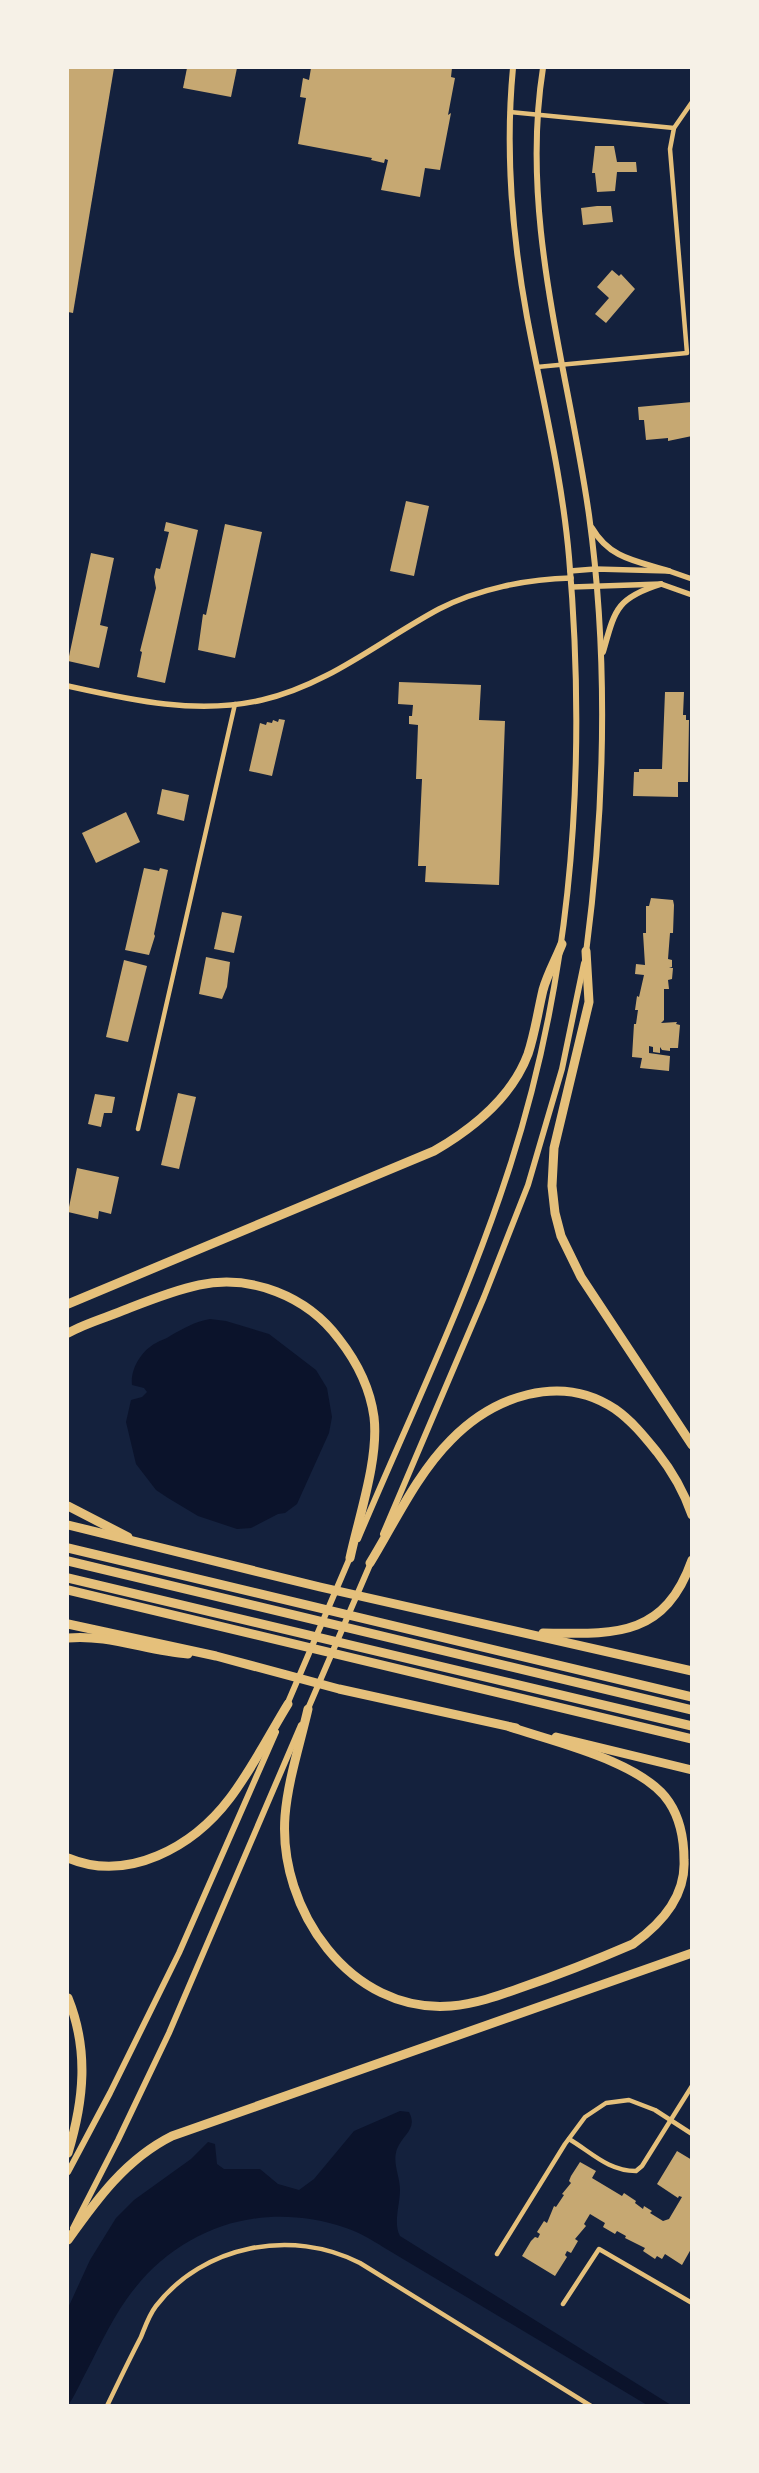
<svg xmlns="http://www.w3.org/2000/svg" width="759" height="2473" font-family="Cabin,sans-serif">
	<rect width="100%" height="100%" fill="#14213d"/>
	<g fill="#0b132b">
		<path d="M210,1319L226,1321L269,1334L316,1370L327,1388L332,1417L329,1433L297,1504L285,1513L278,1514L251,1528L237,1529L198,1516L168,1498L156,1490L136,1464L126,1422L131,1400L142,1397L147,1392L144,1388L132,1385C130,1369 142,1350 156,1343C161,1340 166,1339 170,1336C184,1328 194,1322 210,1319Z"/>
		<path d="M400,2111L409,2112C418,2129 403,2134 397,2149C392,2163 400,2176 400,2190C400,2204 393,2224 400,2236L671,2405H647L383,2247C372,2240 359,2232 346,2228C262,2199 177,2227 126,2300C109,2324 96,2354 82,2380C78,2388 73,2399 68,2405V2308L90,2260L116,2218L134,2200L191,2159L208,2142L215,2144L217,2164L224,2169H260L278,2184L299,2190L314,2179L354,2131Z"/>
	</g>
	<g fill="#c6a872">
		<polygon points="68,68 114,68 73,313 68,312"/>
		<polygon points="187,68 237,68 231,97 183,88"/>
		<polygon points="311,68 452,68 451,77 455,78 448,115 451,113 440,170 425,168 420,197 381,190 388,160 385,159 384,163 371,160 372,158 298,144 306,98 300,97 303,78 309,80"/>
		<polygon points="595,146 614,146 617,162 636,162 637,172 617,172 615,191 597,192 595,173 592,173"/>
		<polygon points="597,206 611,206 613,222 583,225 581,208"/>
		<polygon points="612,270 619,276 621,274 635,289 606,323 595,314 609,298 597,287"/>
		<polygon points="692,402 692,436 668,441 668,438 646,440 644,420 639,420 638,407"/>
		<polygon points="406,501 429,506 414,576 390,571"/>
		<polygon points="166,522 198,530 165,683 137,677 142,652 140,651 156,588 154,577 156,568 160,569 169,532 164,531"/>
		<polygon points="225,524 262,532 235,658 198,650 203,614 206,615"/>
		<polygon points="91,553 114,558 100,625 108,627 99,668 68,661"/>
		<polygon points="399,682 481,685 479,720 505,721 499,885 425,882 426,866 418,866 422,779 416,779 418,725 409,724 409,716 412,716 413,705 398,704"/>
		<polygon points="665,692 684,692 683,715 686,715 686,720 689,720 688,782 678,782 678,797 633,796 634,772 639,772 639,769 662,769"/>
		<polygon points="279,719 285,720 272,776 249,771 260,723 266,725 267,722 272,723 273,720 278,722"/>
		<polygon points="162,789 189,795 184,821 157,814"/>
		<polygon points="126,812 140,842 96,863 82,833"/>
		<polygon points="144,868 159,871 160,868 168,870 154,934 155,936 149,955 125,950"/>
		<polygon points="651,898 673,900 674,905 673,933 670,933 668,959 672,960 672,967 669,968 673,968 672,979 668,980 669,989 664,989 664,1020 661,1023 677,1022 676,1024 680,1025 678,1048 670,1048 670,1051 662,1050 660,1047 660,1053 653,1052 653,1047 649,1046 649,1053 670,1056 669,1071 640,1068 642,1058 632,1057 634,1024 636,1024 638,1010 635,1010 637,996 639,997 644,975 635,974 636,964 645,965 643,933 646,933 646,906 649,906"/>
		<polygon points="222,912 242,916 234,953 214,949"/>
		<polygon points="206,957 230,962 227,987 222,999 199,994"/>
		<polygon points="124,960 147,966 128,1042 106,1037"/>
		<polygon points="178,1093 196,1097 179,1169 161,1165"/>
		<polygon points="95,1094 115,1097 112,1113 104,1113 101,1127 88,1124"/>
		<polygon points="77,1168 119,1177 111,1214 99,1211 98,1219 68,1212"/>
		<polygon points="677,2151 692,2160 691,2249 682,2265 665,2254 662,2259 657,2256 655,2259 643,2251 645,2248 625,2238 626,2236 617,2231 615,2234 603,2227 605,2223 590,2214 584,2224 586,2226 575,2239 578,2241 571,2253 567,2251 565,2255 567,2257 555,2276 522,2256 531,2241 535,2237 538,2238 540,2234 537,2232 544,2221 547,2223 554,2206 556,2207 564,2195 562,2194 571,2183 569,2181 571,2176 580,2162 596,2171 592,2178 622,2196 624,2193 636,2201 635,2203 643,2209 644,2206 652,2211 650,2213 663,2221 669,2219 682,2197 679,2196 678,2198 657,2184"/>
	</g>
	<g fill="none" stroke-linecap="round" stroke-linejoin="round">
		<g stroke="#e5c07b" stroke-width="4.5">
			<polyline points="510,112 674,128"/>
			<polyline points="537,367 687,353 670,149 674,128 692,102"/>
			<polyline points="138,1129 235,704"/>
			<path d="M569,2139C591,2152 608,2171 636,2171L642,2166L692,2086"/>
			<polyline points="497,2254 565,2144 585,2117 606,2103 629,2100 655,2110 692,2134"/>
			<polyline points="563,2304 599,2249 692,2303"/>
			<path d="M107,2406C118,2383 129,2360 141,2337C145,2327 149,2315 156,2306C203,2245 292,2228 360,2263L591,2406"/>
		</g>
		<g stroke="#e5c07b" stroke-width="5.5">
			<polyline points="570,571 595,569 669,571 692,579"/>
			<polyline points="572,587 661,584 692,595"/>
			<path d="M68,686C131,700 197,715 262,700C328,685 381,640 439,609C478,589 527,579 571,578"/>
		</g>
		<g stroke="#e5c07b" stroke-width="6">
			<path d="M543,68C519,219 568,367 589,515C609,661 605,807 586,953"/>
			<path d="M592,528C610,559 637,561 669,571"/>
			<path d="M603,652C615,610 616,598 661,584"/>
			<polyline points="383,1534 484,1297 528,1185 562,1069 584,963"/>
			<path d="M358,1539C410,1416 469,1294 510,1166C574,968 587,763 569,557C562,476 542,397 527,317C512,235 505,151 513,68"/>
			<polyline points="286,1707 351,1555"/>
			<polyline points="307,1711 372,1560"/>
			<polyline points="68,2172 110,2093 179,1953 276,1732"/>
			<polyline points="73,2228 118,2140 169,2033 301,1725"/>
		</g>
		<g stroke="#e5c07b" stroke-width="9">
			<polyline points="586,951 589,1002 554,1148 552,1186 555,1213 561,1236 581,1277 692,1445"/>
			<path d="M68,1304L434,1151C472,1129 512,1097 528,1054C535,1033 538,1011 543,990C547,975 556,959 562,944"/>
			<path d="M68,1333C86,1323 108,1317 127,1309C150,1300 175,1290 199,1285C251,1274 307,1296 339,1339C357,1362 370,1388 374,1417C379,1459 359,1516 350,1558"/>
			<polyline points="68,1506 128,1537"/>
			<polyline points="68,1525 320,1587 692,1671"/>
			<polyline points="68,1548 692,1697"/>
			<polyline points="68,1561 692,1710"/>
			<path d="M370,1563C395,1522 417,1474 451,1440C493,1397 560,1372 615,1409C632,1421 644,1436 657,1452C672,1471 684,1492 692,1515"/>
			<polyline points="68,1578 692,1726"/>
			<polyline points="68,1590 692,1739"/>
			<polyline points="68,1624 216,1656 339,1689 516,1728"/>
			<path d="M543,1633C613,1634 664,1639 692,1560"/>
			<path d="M68,1638C107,1634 148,1651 188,1654"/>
			<path d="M308,1709C300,1744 288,1780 285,1816C278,1909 350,2014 451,2006C475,2004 498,1996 520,1988C558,1975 596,1960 633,1944C661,1924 686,1897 684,1860C684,1840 681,1820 669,1802C643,1762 555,1742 510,1727"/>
			<polyline points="556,1737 692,1770"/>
			<path d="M68,1858C128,1883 193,1847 230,1798C252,1769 269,1735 288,1704"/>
			<path d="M68,1998C89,2050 84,2100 68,2153"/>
			<path d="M68,2240C97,2199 126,2159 172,2136L692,1953"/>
		</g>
	</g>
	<rect width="759" height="2473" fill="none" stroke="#f6f1e7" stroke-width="138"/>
</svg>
